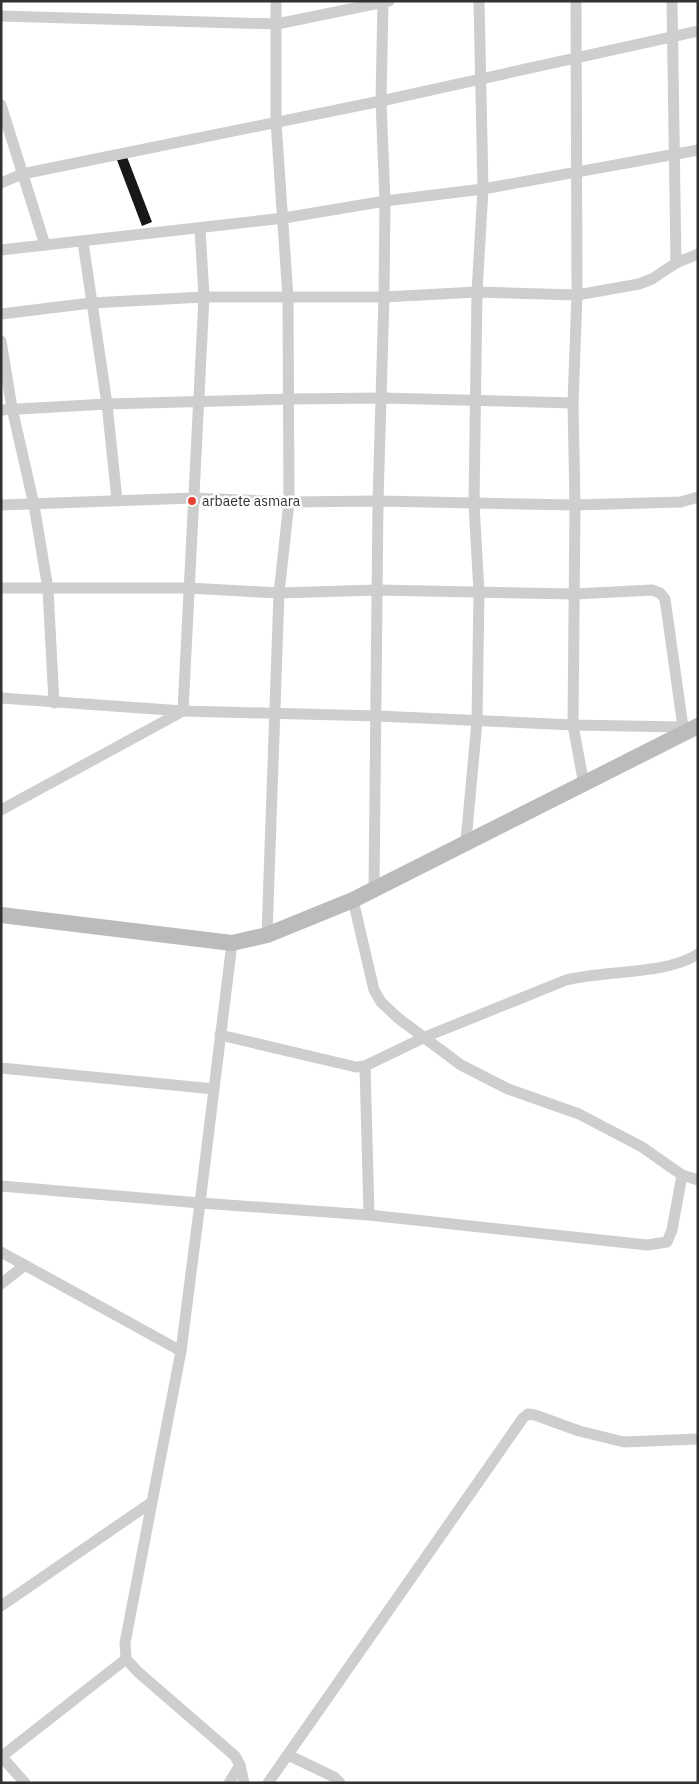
<svg xmlns="http://www.w3.org/2000/svg" width="699" height="1784" font-family="'IBM Plex Sans',sans-serif">
	<rect width="100%" height="100%" fill="#fff"/>
	<polygon fill="#181818" points="127,157 152,222 142,226 117,160"/>
	<g fill="none" stroke-linecap="round" stroke-linejoin="round">
		<g stroke="#cecece" stroke-width="11">
			<polyline points="576,1 577,295 573,403 575,505 573,725 584,785"/>
			<polyline points="672,1 676,263"/>
			<polyline points="1,16 277,24 389,1"/>
			<polyline points="1,105 45,245"/>
			<polyline points="1,183 22,174 381,101 698,31"/>
			<polyline points="83,242 107,404 117,500"/>
			<polyline points="1,250 284,218 385,201 483,189 698,150"/>
			<polyline points="1,314 91,303 204,297 384,297 477,292 577,295 639,284 652,279 676,263 698,254"/>
			<polyline points="1,341 12,408 34,505 48,589 54,703"/>
			<polyline points="1,410 107,404 290,399 383,398 573,403"/>
			<polyline points="1,505 193,498 289,502 378,501 575,505 681,502 698,497"/>
			<polyline points="1,588 188,588 279,593 377,590 575,594 652,590 660,593 665,599 683,727"/>
			<polyline points="1,698 183,711 377,716 573,725 683,727 686,731"/>
			<polyline points="1,810 183,711 204,297 200,229"/>
			<polyline points="466,841 477,721 479,592 474,504 477,292 483,189 479,1"/>
			<polyline points="374,889 378,501 384,297 385,201 381,101 383,1"/>
			<polyline points="353,900 374,990 381,1002 398,1018 461,1065 508,1089 579,1114 642,1147 682,1175 698,1180"/>
			<polyline points="267,935 279,593 289,502 288,298 276,122 276,1"/>
			<path d="M220,1035L356,1067L365,1066L425,1037L566,980C605,970 666,975 698,954"/>
			<polyline points="365,1066 369,1215"/>
			<polyline points="1,1068 214,1089"/>
			<polyline points="1,1186 200,1203 232,943"/>
			<polyline points="1,1252 181,1351 125,1643 126,1659 138,1672 235,1756 240,1765 229,1783"/>
			<polyline points="1,1284 25,1265"/>
			<polyline points="181,1351 200,1203 369,1215 647,1245 667,1242 672,1230 682,1175"/>
			<polyline points="1,1606 152,1502"/>
			<polyline points="288,1755 334,1777 340,1783"/>
			<polyline points="1,1756 25,1783"/>
			<polyline points="1,1757 126,1659"/>
			<polyline points="240,1765 244,1783"/>
			<polyline points="268,1783 523,1418 528,1414 535,1415 579,1431 624,1442 698,1439"/>
		</g>
		<polyline stroke="#bbb" stroke-width="16" points="1,915 232,943 267,935 353,900 698,726"/>
	</g>
	<circle fill="#e64334" stroke="#fff" stroke-width="2" cx="192" cy="501" r="5"/>
	<g text-anchor="middle" dominant-baseline="central" stroke-width="5" stroke-linejoin="round" paint-order="stroke">
		<g font-size="14" fill="#313131" stroke="#fff" text-anchor="start">
			<text x="202" y="501">arbaete asmara</text>
		</g>
	</g>
	<rect width="699" height="1784" fill="none" stroke="#313131" stroke-width="5"/>
</svg>
